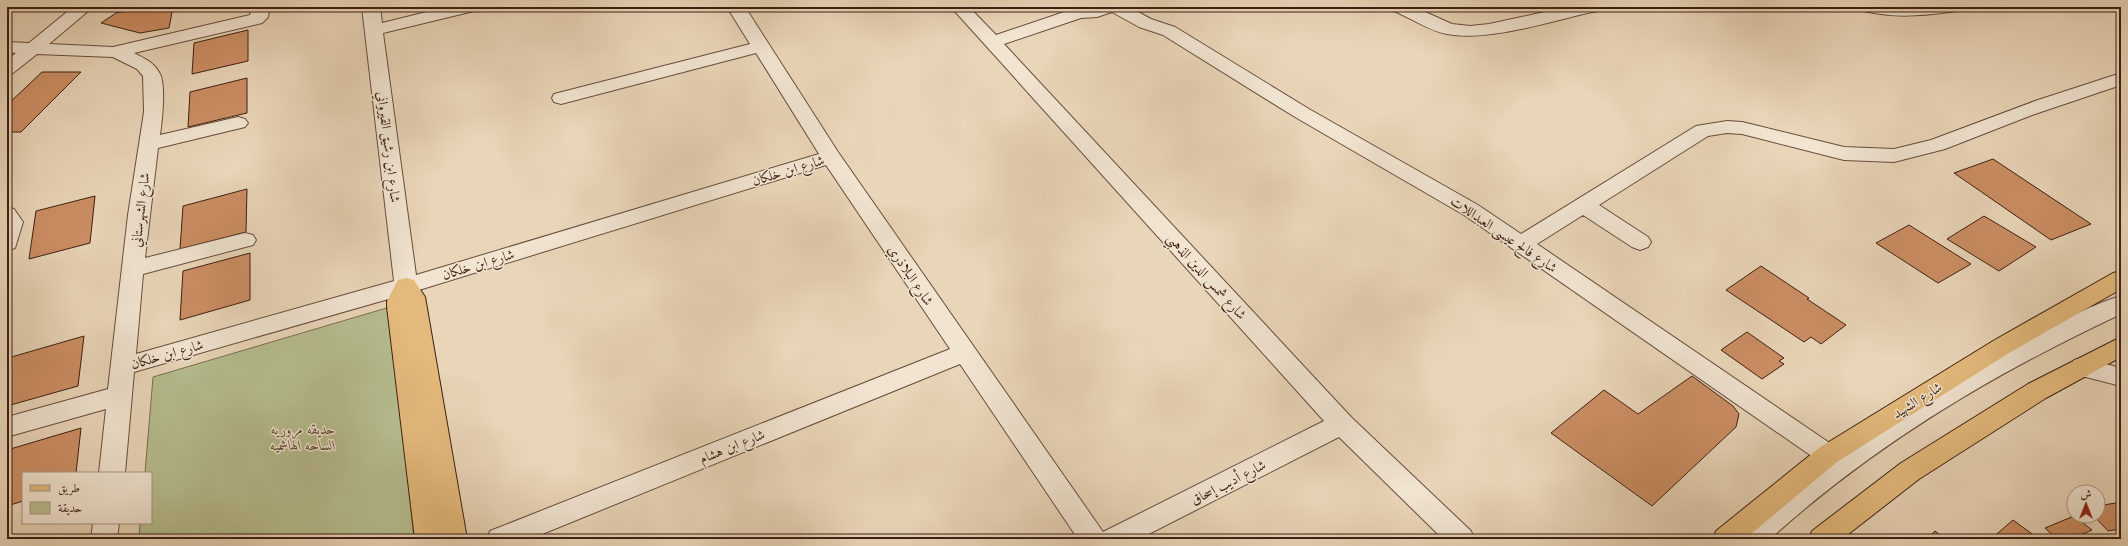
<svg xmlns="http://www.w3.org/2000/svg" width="2128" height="546" font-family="'Libre Caslon Text',Amiri,serif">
	<rect width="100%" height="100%" fill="#e9d5b8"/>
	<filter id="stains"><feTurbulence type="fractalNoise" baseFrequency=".005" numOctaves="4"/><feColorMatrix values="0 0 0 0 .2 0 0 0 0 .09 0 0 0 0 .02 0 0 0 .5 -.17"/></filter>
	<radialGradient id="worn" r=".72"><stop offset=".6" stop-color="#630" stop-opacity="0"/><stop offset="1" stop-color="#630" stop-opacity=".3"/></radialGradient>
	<polygon fill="#b6bd8f" stroke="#7a6e50" points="390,307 414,539 139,539 140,523 151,523 151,473 145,473 153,377"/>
	<g fill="#cc8e64" stroke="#3d1f12">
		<polygon points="146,7 173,7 169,28 140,33 101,23 116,13"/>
		<polygon points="248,30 248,61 192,74 194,43"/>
		<polygon points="42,72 81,72 21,132 7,132 7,105"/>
		<polygon points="247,78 247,113 188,127 190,92"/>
		<polygon points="1993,159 2091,224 2051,240 1954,173"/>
		<polygon points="247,189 246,232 180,249 183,206"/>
		<polygon points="95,196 90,243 29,259 36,211"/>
		<polygon points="1984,216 2036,247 1999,271 1947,239"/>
		<polygon points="1909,225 1971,264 1938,283 1876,243"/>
		<polygon points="250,253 250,300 180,320 183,271"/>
		<polygon points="1761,266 1809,298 1807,299 1846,325 1821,344 1811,337 1804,342 1726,290"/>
		<polygon points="1747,332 1784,358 1779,361 1784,364 1762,379 1721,350"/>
		<polygon points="84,336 78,386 7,406 8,358"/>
		<polygon points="1692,376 1733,406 1739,414 1736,427 1652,506 1551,433 1604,390 1638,414"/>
		<polygon points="81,428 76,473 23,473 23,501 7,506 7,450"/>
		<polygon points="2121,502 2121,529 2108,531 2094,516 2098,516 2098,506"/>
		<polygon points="2074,516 2092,530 2071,539 2057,539 2045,528"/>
		<polygon points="2013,520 2039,539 1991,539"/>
		<polygon points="1935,531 1945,539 1927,539"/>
	</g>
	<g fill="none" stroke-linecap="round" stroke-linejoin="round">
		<g stroke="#684c3c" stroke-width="2">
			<g id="minor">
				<path d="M73,7H93L49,44L113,47L250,15L252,7H270L268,17L262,23L134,53C144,58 155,63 160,74C166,85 162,122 160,135L238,117L245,119L248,123L245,127L158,148L145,258L245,233L253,235L256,240L253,245L143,274L136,354L394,281L362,7H380L382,23L447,7H477L474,11L383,33L416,275L819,154L756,53L561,104L554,102L552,98L554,94L750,44L727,7H745L838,152L1103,532L1324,421L951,7H969L996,35L1073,9L1094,7H1129L1151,19L1175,27L1309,109L1478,205L1521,234L1696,126L1727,121L1742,122L1844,147L1894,149L1931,140L2035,101L2121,73V85L2032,115L1945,149L1894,162L1844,160L1742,134L1727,133L1708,136L1599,205L1648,237L1651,242L1648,247L1640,250L1632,247L1583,215L1537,244L1837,448L1839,452C1903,406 1970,367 2041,332C2066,319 2093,304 2121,296V314C1993,374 1875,444 1770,539H1738L1741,531L1823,464L1464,215L1295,117L1163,35L1139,27L1112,12L1097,17L1081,18L1004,44L1351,417L1471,531L1474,539H1443L1339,437L1139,539H1078L960,364L530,539H487L490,531L950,349L826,165L406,294L134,372L125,473H99L106,409L10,436L7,435V417L108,389L128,215L144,112L143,76L137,69L113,57L37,54L13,73L7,74V60L16,53L7,52V42L29,43Z"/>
				<path d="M1391,7H1414L1452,24L1470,26L1489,24L1568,7H1601L1598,11L1592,12C1552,21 1487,42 1447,34C1429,31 1411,18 1394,11Z"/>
				<path d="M1861,7H1959L1956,11L1950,12C1919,16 1895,18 1864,11Z"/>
				<polygon points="7,207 14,209 23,222 15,248 7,251"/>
				<polygon points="2082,358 2121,368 2121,386 2074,374 2070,367 2074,360"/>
				<polygon points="93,523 119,523 117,539 91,539"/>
			</g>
		</g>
		<g stroke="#3d1f12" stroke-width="2">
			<polygon id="major" points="406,278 414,280 425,297 467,539 415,539 387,307 387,301 398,280"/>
		</g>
		<g stroke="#3d1f12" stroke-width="2">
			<g id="highway">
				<polygon points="2121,271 2121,289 2009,353 1837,462 1745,539 1713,539 1716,531 1819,448 1993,341 2113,273"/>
				<polygon points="2121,337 2121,357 2046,398 1919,479 1842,539 1809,539 1812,531 1901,463 2028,384"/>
			</g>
		</g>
		<use href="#minor" fill="#f1e4d1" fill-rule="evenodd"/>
		<use href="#major" fill="#e4ba7c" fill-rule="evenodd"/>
		<use href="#highway" fill="#e4ba7c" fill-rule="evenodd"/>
	</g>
	<g text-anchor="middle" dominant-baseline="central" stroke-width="3" stroke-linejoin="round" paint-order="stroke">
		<g font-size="14" fill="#3d1f12" stroke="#f1e4d1">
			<text transform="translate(389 147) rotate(83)">شارع ابن رشيق القيرواني</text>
			<text transform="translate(788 170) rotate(-17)">شارع ابن خلكان</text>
			<text transform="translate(140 210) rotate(-83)">شارع الشهرستاني</text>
			<text transform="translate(1504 234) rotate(34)">شارع فالح عيسى العبداللات</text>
			<text transform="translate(478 264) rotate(-17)">شارع ابن خلكان</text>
			<text transform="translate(911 275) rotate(56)">شارع البلاذري</text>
			<text transform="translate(1207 276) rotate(48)">شارع شمس الدين الذهبي</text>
			<text transform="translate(167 354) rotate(-16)">شارع ابن خلكان</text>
			<text transform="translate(1917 400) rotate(-32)">شارع الشهيد</text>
			<text transform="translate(732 446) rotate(-22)">شارع ابن هشام</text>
			<text transform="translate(1228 482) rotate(-27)">شارع أديب إسحاق</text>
		</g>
		<g font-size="14" font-style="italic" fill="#5b4631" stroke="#f1e4d1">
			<text x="303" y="429">حديقه مروريه<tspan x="303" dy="16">الساحه الهاشميه</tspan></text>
		</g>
	</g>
	<rect width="2128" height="546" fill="none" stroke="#e9d5b8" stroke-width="24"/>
	<rect x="8" y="8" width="2112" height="530" fill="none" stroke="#3d1f12" stroke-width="2"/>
	<rect x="12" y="12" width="2104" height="522" fill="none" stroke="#3d1f12"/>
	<rect x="22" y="472" width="130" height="52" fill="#f1e4d1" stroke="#a99585"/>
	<rect x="30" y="485" width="20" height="6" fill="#e4ba7c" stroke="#a99585"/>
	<text x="58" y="492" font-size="12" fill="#3d1f12">طريق</text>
	<rect x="30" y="502" width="20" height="12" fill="#b6bd8f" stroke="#a99585"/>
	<text x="58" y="512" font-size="12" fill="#3d1f12">حديقة</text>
	<g transform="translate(2086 504)"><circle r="19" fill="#f1e4d1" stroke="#a99585"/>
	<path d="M0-3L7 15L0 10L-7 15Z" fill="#8f2418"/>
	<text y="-6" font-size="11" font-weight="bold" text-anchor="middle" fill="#3d1f12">ش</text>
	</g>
	<rect width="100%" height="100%" filter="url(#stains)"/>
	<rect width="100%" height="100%" fill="url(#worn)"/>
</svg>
